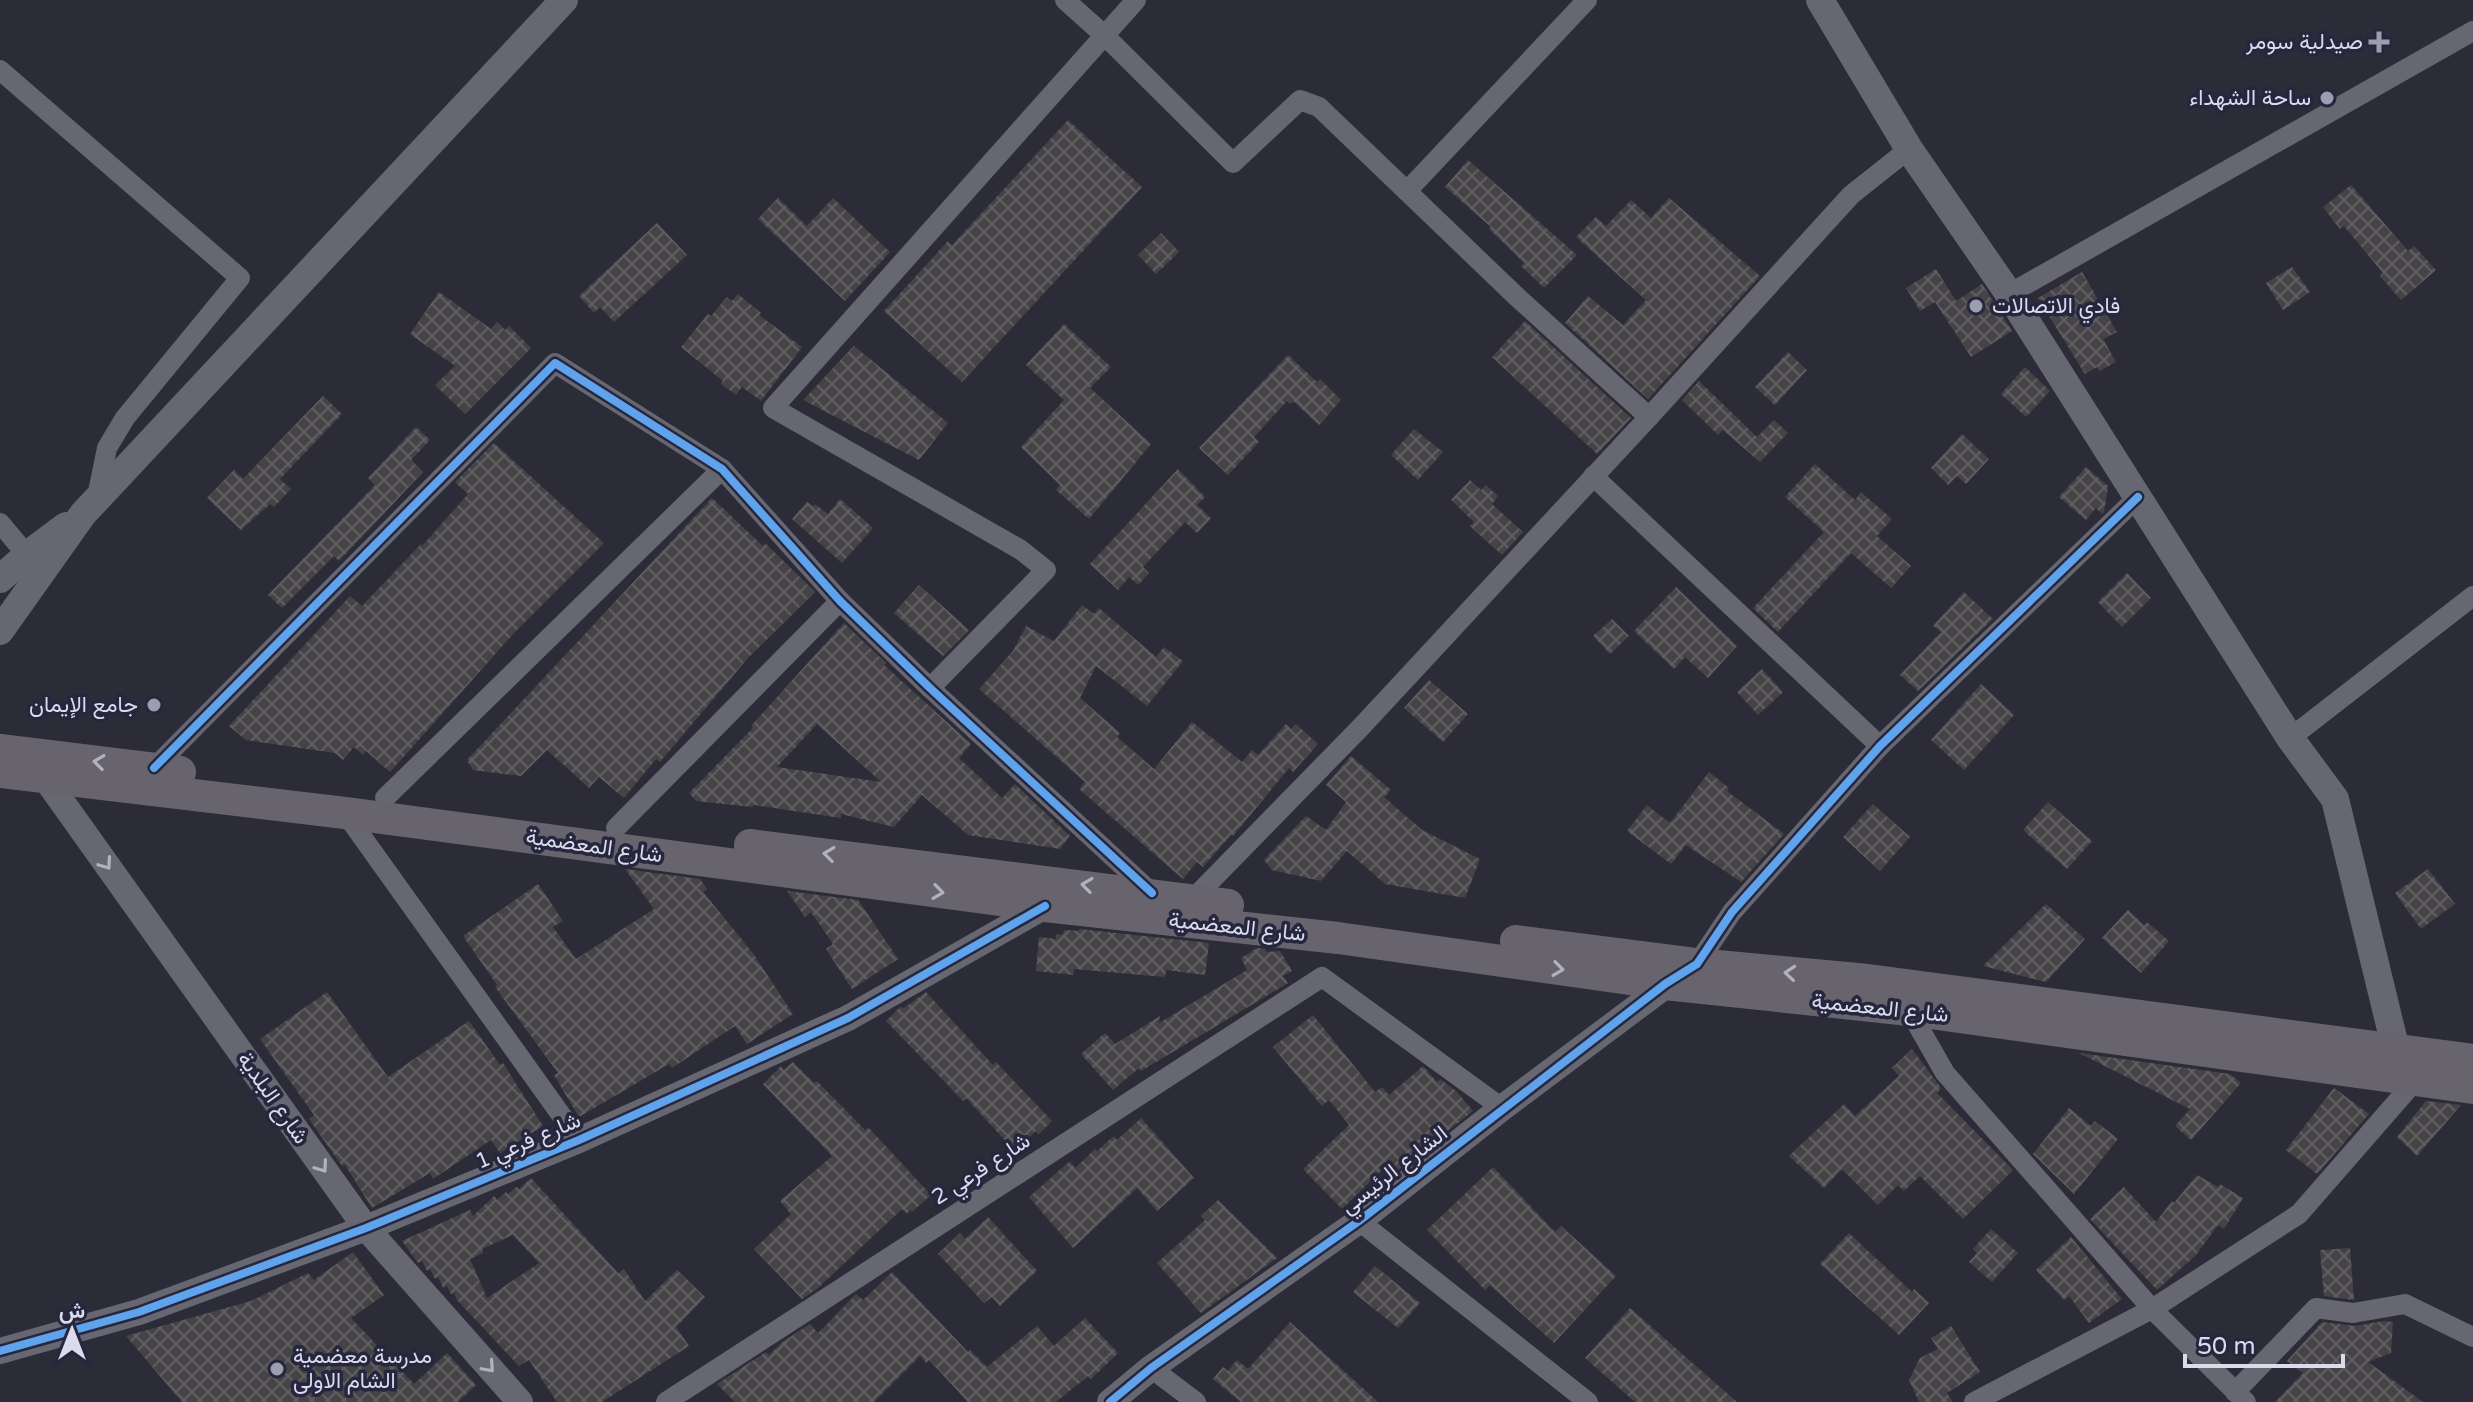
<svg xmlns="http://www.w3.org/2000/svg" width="2473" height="1402" font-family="'Varela Round',Vazirmatn,sans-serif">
	<defs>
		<pattern id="building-cross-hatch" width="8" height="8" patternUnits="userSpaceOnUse" patternTransform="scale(2)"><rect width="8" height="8" fill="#464346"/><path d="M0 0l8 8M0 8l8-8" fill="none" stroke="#605e61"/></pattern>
	</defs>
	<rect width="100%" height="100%" fill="#2c2c39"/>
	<g fill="url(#building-cross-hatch)" fill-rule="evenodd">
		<polygon points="1068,120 1142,187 962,382 884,311 948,241 952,245"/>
		<polygon points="1468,160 1577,255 1544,288 1521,266 1524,263 1489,229 1491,227 1445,187"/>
		<polygon points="2351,185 2408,251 2414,246 2436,270 2401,300 2380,276 2383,273 2344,226 2340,229 2323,207"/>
		<polygon points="778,198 807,226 833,198 890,252 845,301 758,219"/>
		<polygon points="1669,198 1760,276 1648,399 1565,323 1588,296 1623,325 1646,300 1576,237 1596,217 1606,226 1631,200 1651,218"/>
		<polygon points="657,223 687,255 614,322 600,307 594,313 579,296"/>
		<polygon points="1161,233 1179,252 1156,274 1138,255"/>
		<polygon points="2292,267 2310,292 2283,310 2266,283"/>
		<polygon points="1936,269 1956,301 1982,284 2012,331 1971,357 1935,302 1920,311 1906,288"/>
		<polygon points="2082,272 2117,332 2103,339 2116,362 2100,371 2097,367 2085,374 2038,298"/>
		<polygon points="439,292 491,329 497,322 505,330 509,326 531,348 465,414 435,385 455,366 410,334"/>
		<polygon points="738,294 761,313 759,315 802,347 761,401 742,387 736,395 721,384 723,381 681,347 708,314 711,316 727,297 732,301"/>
		<polygon points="1525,321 1631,418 1597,454 1492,357"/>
		<polygon points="1064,324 1111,367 1090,388 1151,444 1089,519 1056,490 1060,485 1021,447 1064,400 1026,365"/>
		<polygon points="854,346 948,423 919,460 803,400"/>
		<polygon points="1788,352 1807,370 1775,405 1755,387"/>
		<polygon points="1288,355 1317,382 1320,379 1341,400 1319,425 1293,401 1290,404 1287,401 1254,437 1259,442 1228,475 1199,448"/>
		<polygon points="2025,367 2050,391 2026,417 2001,394"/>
		<polygon points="1699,381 1757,437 1774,420 1788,433 1760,462 1723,430 1718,435 1682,400"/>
		<polygon points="323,396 342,414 280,479 291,489 274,507 270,504 241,530 207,498 234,470 243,479"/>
		<polygon points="416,427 430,440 411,460 423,472 339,561 334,556 282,608 268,595 375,485 368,478"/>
		<polygon points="1414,429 1443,452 1418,480 1391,455"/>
		<polygon points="1962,434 1989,459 1966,484 1957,476 1948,485 1931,468"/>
		<polygon points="494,443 604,543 515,632 390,772 366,751 363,755 354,747 343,760 335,753 246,740 229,726 350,596 362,606 421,544 422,546 468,494 455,482"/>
		<polygon points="1815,464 1855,500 1861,492 1892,519 1877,536 1911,566 1891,588 1851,553 1778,632 1753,608 1824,532 1785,497"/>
		<polygon points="2086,467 2108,486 2104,512 2102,514 2096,508 2086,520 2059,497"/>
		<polygon points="1178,469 1205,497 1197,505 1211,518 1197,533 1185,522 1143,567 1149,573 1138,585 1129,577 1118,590 1090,564"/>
		<polygon points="1470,480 1481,490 1486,485 1498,496 1492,504 1523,532 1502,555 1470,526 1474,522 1451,500"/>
		<polygon points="712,498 763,546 765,543 815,592 748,658 660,762 656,759 624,798 599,777 589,788 547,750 521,776 473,770 467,760"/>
		<polygon points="840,499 873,528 842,563 792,519 807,502 813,506 815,504 828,514"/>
		<polygon points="2127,573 2151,598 2122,627 2098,602"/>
		<polygon points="919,585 969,630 943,656 894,613"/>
		<polygon points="1676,587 1737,646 1708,678 1685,657 1674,669 1634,631"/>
		<polygon points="1964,592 1993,619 1918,691 1900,675 1941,632 1933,626"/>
		<polygon points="1082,605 1094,614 1099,608 1156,657 1164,647 1183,661 1147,706 1096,666 1080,698 1120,733 1117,737 1154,769 1192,722 1242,762 1252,750 1258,755 1286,724 1291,729 1296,724 1318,744 1293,772 1289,768 1233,836 1231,835 1203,867 1197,862 1183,879 1079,789 1085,782 979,689 1013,651 1026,626 1054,641"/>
		<polygon points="1612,619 1629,636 1610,654 1593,636"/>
		<path d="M844,623L886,663L884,665L971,744L959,758L1002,798L1015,784L1070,836L1060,849L968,835L922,795L894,827L841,814V818L754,805L752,807L696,801L689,793L753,728L751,726ZM817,724L881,782L777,767Z"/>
		<polygon points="1762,669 1783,692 1758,715 1737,692"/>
		<polygon points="1429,680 1468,714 1443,742 1404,708"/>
		<polygon points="1981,684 2014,715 1964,770 1931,740"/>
		<polygon points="1351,756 1391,790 1384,797 1422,830 1480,859 1465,898 1385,884 1347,851 1321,881 1272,870 1264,860 1306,816 1326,830 1346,802 1326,785"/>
		<polygon points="1709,772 1729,788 1727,791 1784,834 1741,882 1686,845 1671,864 1627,831 1647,805 1670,823"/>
		<polygon points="2048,802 2092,841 2067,869 2023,830"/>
		<polygon points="1873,804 1910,837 1880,871 1843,837"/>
		<polygon points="625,869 700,879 707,889 703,892 752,952 793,1014 747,1044 735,1026 672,1068 669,1064 579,1117 554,1075 558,1073 495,987 497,985 463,936 538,884 563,921 553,927 576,959 654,909"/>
		<polygon points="2428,869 2455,904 2421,929 2395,893"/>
		<polygon points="787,891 858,900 898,959 852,989 826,949 833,944 811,912 805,917"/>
		<polygon points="2046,904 2085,939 2046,982 1983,966"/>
		<polygon points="2128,910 2144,925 2147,922 2169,941 2141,973 2102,938"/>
		<polygon points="1079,929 1209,943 1205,975 1166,970 1165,977 1074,969 1073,975 1036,971 1039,937 1056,939 1056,934 1063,935 1064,930 1079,931"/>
		<polygon points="1257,948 1265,949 1267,952 1280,951 1292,971 1283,976 1288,983 1141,1071 1139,1068 1113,1090 1081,1054 1105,1033 1115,1044 1160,1016 1159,1023 1247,970 1241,958"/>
		<polygon points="327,992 388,1077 469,1021 500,1065 503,1063 543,1126 500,1153 491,1140 433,1179 430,1173 372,1208 345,1165 342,1166 309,1119 314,1115 260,1039"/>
		<polygon points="926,992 993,1065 996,1062 1052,1121 1039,1134 1036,1131 1015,1151 966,1098 963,1101 886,1021 900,1007 904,1008"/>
		<polygon points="1313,1015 1375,1092 1382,1087 1389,1095 1423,1066 1437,1082 1440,1079 1456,1091 1473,1111 1392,1175 1385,1167 1342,1209 1303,1169 1349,1125 1329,1100 1322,1106 1273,1047"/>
		<polygon points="1912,1049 1941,1088 1937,1093 2013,1170 1963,1219 1920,1176 1904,1191 1898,1185 1878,1205 1842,1169 1824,1188 1789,1156 1844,1104 1855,1116 1899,1076 1892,1068"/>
		<polygon points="2079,1053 2230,1074 2241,1083 2191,1140 2175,1126 2190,1109"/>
		<polygon points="793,1062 814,1083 817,1081 865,1130 868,1127 931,1195 912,1212 910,1210 907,1214 902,1209 818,1288 802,1299 754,1249 791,1214 780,1201 832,1156 763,1084 781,1066 784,1070"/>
		<polygon points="2334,1088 2369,1114 2317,1174 2286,1150"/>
		<polygon points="2426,1101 2461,1105 2417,1156 2397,1137"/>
		<polygon points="2069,1108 2091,1126 2095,1121 2118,1139 2074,1194 2033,1154"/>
		<polygon points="1141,1118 1194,1178 1157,1211 1137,1188 1073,1248 1029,1197 1070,1161 1075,1168 1095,1149 1097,1151 1114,1136 1117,1140"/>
		<polygon points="1493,1167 1555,1232 1561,1226 1616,1276 1554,1343 1490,1285 1485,1290 1427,1230"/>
		<polygon points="2197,1175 2218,1187 2220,1184 2243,1198 2224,1229 2218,1225 2196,1255 2157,1290 2090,1219 2124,1187 2156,1222 2172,1201 2174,1203"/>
		<path d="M531,1178L618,1273L624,1269L645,1301L677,1270L705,1297L676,1327L689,1346L602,1402H557L529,1360L519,1366L457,1300L454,1293L451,1294L447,1286L443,1288L438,1277L435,1279L430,1269L427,1271L422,1261L418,1263L402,1241L470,1210L473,1216L494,1196L497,1200L506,1192L508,1194L516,1187L519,1189ZM513,1235L539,1263L487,1298L470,1259L483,1253L482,1249Z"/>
		<polygon points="1218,1200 1277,1258 1201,1313 1157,1263 1205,1220 1201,1216"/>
		<polygon points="988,1217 1037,1271 1000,1306 992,1297 984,1303 938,1254 960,1233 965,1239"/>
		<polygon points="1991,1229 2018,1253 1992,1282 1969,1262 1977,1253 1973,1249"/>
		<polygon points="1849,1233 1912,1292 1914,1289 1929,1303 1899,1335 1820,1264"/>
		<polygon points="2071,1237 2122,1299 2089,1323 2069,1296 2064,1300 2036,1270"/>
		<polygon points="2350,1248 2354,1300 2324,1296 2320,1250"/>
		<polygon points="353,1252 384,1295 351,1318 414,1384 447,1353 476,1385 458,1402 182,1402 126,1336 251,1301 308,1273 314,1280"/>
		<polygon points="1375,1266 1420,1303 1398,1328 1353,1292"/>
		<polygon points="892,1272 968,1352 970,1350 987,1367 1037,1326 1054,1346 1085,1318 1118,1353 1091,1379 1088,1376 1056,1402 968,1402 929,1360 926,1363 920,1356 874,1402 735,1402 717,1384 766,1352 769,1355 781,1343 810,1324 818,1333 856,1294 863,1300"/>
		<polygon points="1630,1308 1737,1402 1635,1402 1585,1358"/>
		<polygon points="2384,1321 2393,1322 2391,1353 2368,1362 2423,1402 2275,1402 2303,1373 2287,1361 2322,1322 2355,1326"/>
		<polygon points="1290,1322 1314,1344 1378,1402 1241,1402 1213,1379 1223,1367 1228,1371 1237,1360 1248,1369"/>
		<polygon points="1951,1326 1980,1372 1947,1393 1953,1402 1919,1402 1909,1380 1920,1358 1938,1349 1931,1338"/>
	</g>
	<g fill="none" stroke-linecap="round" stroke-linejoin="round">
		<g stroke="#666771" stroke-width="20">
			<polyline points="1065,0 1104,35 1233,163 1300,100 1319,107 1516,296 1649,417"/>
			<polyline points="0,70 240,278 125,418 107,448 97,497"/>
			<polyline points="1407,191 1587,0"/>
			<polyline points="2009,294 2473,31"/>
			<polyline points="1593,476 1880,746"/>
			<polyline points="0,523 27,555"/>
			<polyline points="930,688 1046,570 1021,550 773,408 1136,0"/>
			<polyline points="2290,738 2473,596"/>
			<polyline points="154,768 555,363 722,469 840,601 930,688 1152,893"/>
			<polyline points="385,798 722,469"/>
			<polyline points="345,813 579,1140"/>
			<polyline points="616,828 840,601"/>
			<polyline points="1192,900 1361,727 1649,417 1851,195 1909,149"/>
			<polyline points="1697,964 1732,912 1880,746 2138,497"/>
			<polyline points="1909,1010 1945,1073 2152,1309 2246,1402"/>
			<polyline points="1359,1221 1588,1402"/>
			<polyline points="1151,1368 1196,1402"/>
			<polyline points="2235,1392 2316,1308 2353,1313 2405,1304 2473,1337"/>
			<polyline points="666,1402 1322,977 1502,1108"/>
			<polyline points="1974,1402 2152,1309 2299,1214 2415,1081"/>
		</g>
		<g stroke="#666771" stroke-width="26">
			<polyline points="45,778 366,1228 520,1402"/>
			<polyline points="0,1351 139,1312 366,1228 579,1140 848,1018 1045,906"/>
			<polyline points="1110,1402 1151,1368 1359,1221 1502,1108 1677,977"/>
		</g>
		<g stroke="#666771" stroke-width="28">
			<polyline points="1820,0 1909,149 2009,294 2290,738 2335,799 2396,1050"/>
			<polyline points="0,579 27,555 66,526"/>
			<polyline points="0,631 83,514 564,0"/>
		</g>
		<g stroke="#68646d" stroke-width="32">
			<polyline points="0,750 180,772"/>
			<polyline points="0,772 345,813 1045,906 1338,938 1665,984 1909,1010 2473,1088"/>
			<polyline points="750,845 1228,905"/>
			<polyline points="1516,941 1697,964 1868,980 2473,1060"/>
		</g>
		<g stroke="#26273f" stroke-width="13">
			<g id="cycleway">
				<polyline points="154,768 555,363 722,469 840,601 930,688 1152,893"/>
				<polyline points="0,1351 139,1312 366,1228 579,1140 848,1018 1045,906"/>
				<polyline points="1110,1402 1151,1368 1359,1221 1665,984 1697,964 1732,912 1880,746 2138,497"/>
			</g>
		</g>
		<use href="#cycleway" stroke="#60a3ed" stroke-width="8"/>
	</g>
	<defs><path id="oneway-chevron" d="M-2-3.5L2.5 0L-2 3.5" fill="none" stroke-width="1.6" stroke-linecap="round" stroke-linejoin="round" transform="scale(2)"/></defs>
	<g stroke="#b2b1c0">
		<use href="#oneway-chevron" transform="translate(99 762) rotate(-173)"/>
		<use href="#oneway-chevron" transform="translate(829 854) rotate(-173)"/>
		<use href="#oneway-chevron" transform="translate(1087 885) rotate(-173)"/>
		<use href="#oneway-chevron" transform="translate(938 892) rotate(8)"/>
		<use href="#oneway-chevron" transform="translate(1558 969) rotate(8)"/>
		<use href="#oneway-chevron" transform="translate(1790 973) rotate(-175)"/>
	</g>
	<g stroke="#b1b2c1">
		<use href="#oneway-chevron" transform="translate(106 864) rotate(55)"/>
		<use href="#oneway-chevron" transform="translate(322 1167) rotate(55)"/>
		<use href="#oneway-chevron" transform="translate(489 1367) rotate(48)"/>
	</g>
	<g fill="#9d9ead" stroke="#26273f" stroke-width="3">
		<path d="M2375 30h8v8h8v8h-8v8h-8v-8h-8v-8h8z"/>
		<circle cx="2327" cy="98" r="8"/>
		<circle cx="1976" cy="306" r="8"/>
		<circle cx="154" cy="705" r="8"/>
		<circle cx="277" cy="1369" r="8"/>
	</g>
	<g text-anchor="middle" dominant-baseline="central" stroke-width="7" stroke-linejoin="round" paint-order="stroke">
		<g font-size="22" fill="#dadbec" stroke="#26273f" text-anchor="end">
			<text x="2363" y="42">صيدلية سومر</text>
			<text x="2311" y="98">ساحة الشهداء</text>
			<text x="1992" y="306" text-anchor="start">فادي الاتصالات</text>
			<text x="138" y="705">جامع الإيمان</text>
			<text x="293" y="1356" text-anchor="start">مدرسة معضمية<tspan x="293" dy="25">الشام الاولى</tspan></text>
		</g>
		<g font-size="22" fill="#dadbec" stroke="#26273f">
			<text transform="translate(594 846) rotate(8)">شارع المعضمية</text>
			<text transform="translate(1237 927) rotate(6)">شارع المعضمية</text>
			<text transform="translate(1880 1008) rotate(6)">شارع المعضمية</text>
			<text transform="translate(273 1098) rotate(55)">شارع البلدية</text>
			<text transform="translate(528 1141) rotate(-23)">شارع فرعي 1</text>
			<text transform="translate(981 1169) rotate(-33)">شارع فرعي 2</text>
			<text transform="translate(1394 1170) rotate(-38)">الشارع الرئيسي</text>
		</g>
	</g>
	<g transform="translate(72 1330)" stroke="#26273f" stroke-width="6" paint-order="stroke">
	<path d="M0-6L14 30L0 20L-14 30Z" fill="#dadbec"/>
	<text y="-12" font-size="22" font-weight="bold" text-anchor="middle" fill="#dadbec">ش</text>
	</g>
	<path d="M2185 1354v12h158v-12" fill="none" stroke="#dadbec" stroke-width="4"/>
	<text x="2197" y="1354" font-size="24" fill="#dadbec" stroke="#26273f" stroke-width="6" paint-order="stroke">50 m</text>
</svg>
